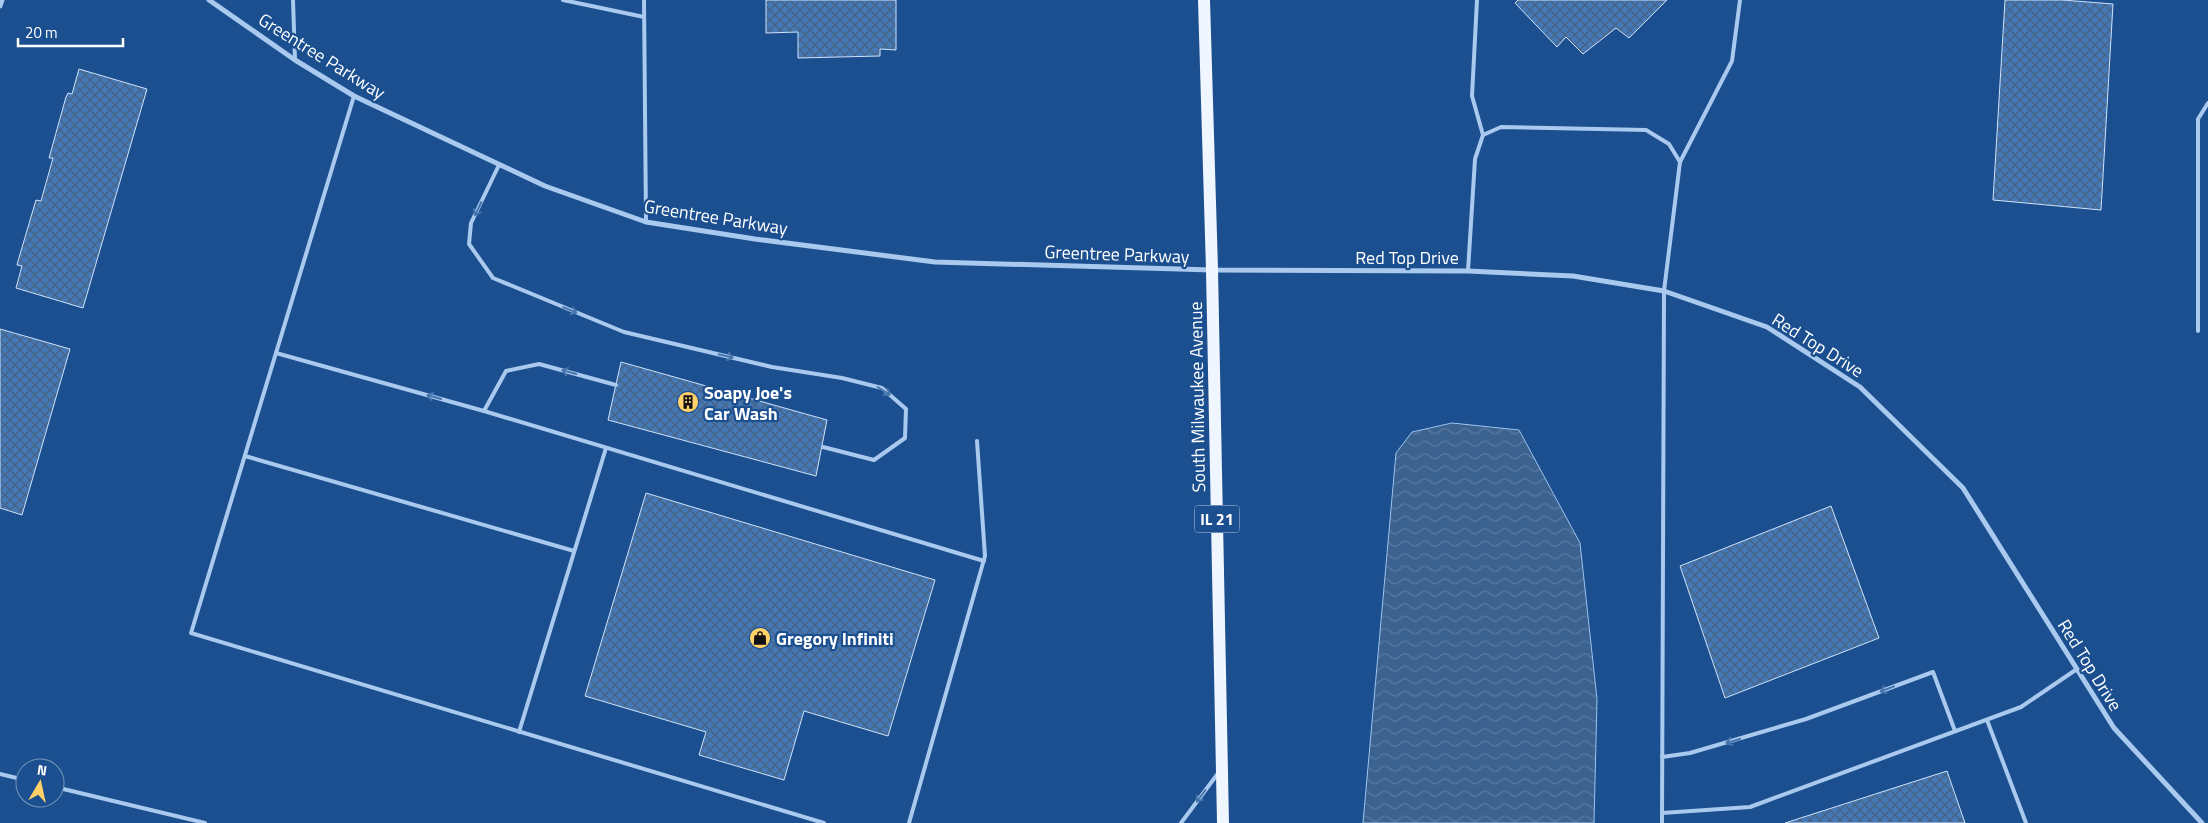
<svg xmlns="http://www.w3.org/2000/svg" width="2208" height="823" font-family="'Titillium Web',sans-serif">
	<defs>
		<pattern id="water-waves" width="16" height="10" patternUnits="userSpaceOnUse" patternTransform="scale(1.25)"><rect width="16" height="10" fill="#3c6290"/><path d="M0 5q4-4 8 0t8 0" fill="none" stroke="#597aa1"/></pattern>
		<pattern id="building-cross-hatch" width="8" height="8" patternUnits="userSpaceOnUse" patternTransform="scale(1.25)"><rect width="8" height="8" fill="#4478b7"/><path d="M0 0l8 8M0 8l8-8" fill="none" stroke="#486282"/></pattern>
	</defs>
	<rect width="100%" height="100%" fill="#1b4f8f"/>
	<polygon fill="url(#water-waves)" stroke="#9cc4f0" points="1452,423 1519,430 1580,543 1597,699 1594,823 1363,823 1396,453 1412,432"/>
	<g fill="url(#building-cross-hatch)" stroke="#cfe3fa">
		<polygon points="766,0 896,0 896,50 880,49 880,56 798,58 798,32 766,33"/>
		<polygon points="1518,0 1667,0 1629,38 1616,28 1583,54 1566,37 1557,47 1515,3"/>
		<polygon points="2005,0 2063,0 2113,4 2101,210 1993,200"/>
		<polygon points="79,69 147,89 83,308 16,288 22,266 17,265 18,261 36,200 41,201 53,158 49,158 66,97 68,93 72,94"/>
		<polygon points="0,329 70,349 22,515 0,508"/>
		<polygon points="621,362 827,420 816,476 608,420"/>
		<polygon points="646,493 935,580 888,736 804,711 784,780 699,755 706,732 585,696"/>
		<polygon points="1831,506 1879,638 1725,698 1680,566"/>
		<polygon points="1947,771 1965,823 1785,823"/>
	</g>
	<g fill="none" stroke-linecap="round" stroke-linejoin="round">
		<g stroke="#a9c9ee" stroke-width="4">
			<polyline points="293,0 295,60"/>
			<polyline points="563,0 644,17"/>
			<polyline points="644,0 646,222"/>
			<polyline points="1477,0 1472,96 1483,135"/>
			<polyline points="354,96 191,633 824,823"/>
			<polyline points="1680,162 1732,61 1740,0"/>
			<polyline points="499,165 471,223 469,244 493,278 624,332 772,367 842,378 882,388 906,409 905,438 874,460 823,447"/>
			<polyline points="1468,271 1475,159 1483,135 1501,127 1646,130 1669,144 1680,162 1664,291 1662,823"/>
			<polyline points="2198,331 2198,119 2208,103"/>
			<polyline points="276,353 484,411 506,371 539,364 616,385"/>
			<polyline points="484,411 984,561"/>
			<polyline points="245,456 574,551"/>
			<polyline points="1987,720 2026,823"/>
			<polyline points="519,732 606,448"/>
			<polyline points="1662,757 1690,753 1806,719 1933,672 1955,731"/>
			<polyline points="0,774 25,780"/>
			<polyline points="55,787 205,823"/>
			<polyline points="1662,813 1750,807 2021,707 2077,669"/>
			<polyline points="909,823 985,556 977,441"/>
			<polyline points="1181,823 1219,772"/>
		</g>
		<g stroke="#a9c9ee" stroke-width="5">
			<polyline points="209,0 295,60 354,96 545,186 646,222 755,239 935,262 1212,270 1468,271 1573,276 1664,291 1767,327 1860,387 1963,488 2114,728 2202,823"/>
			<polyline points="0,6 2,0"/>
		</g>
		<polyline stroke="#f0f6ff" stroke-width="12" points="1204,0 1212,270 1223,823"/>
	</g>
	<defs><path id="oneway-shaft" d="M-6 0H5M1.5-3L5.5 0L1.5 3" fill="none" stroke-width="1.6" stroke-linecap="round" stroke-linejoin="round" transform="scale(1.25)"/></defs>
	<g stroke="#4674ac">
		<use href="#oneway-shaft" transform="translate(478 209) rotate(116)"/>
		<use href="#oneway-shaft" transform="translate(570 310) rotate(22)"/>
		<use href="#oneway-shaft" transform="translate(726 356) rotate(13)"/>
		<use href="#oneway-shaft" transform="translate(569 372) rotate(-165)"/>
		<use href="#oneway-shaft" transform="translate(884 391) rotate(32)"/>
		<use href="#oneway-shaft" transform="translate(434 397) rotate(-164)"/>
		<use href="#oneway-shaft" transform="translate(1887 689) rotate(159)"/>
		<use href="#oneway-shaft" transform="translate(1733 741) rotate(164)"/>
		<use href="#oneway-shaft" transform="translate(1201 796) rotate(127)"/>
	</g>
	<defs>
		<g id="building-disc" transform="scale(1.125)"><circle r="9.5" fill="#ffd166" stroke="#1b4f8f"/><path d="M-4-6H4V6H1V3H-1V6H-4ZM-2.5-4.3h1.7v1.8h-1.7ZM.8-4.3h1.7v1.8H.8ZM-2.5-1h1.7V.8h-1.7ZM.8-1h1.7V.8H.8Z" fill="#111"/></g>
		<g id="shop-disc" transform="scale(1.125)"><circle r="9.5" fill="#ffd166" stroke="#1b4f8f"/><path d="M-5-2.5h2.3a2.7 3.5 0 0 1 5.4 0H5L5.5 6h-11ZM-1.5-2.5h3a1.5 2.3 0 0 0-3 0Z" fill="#111"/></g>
	</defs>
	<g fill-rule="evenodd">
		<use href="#building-disc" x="688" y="402"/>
		<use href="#shop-disc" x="760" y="638"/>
	</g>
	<g text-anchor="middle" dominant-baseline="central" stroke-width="4.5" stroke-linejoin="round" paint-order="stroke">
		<rect fill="#1b4f8f" stroke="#bbcadd" stroke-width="1" x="1194.5" y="505.5" width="45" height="27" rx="4"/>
		<g font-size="16" font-weight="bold" fill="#fff">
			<text x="1217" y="519">IL 21</text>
		</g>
		<g font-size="18" fill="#fff" stroke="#1b4f8f">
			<text transform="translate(322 56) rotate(32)">Greentree Parkway</text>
			<text transform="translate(716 217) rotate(9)">Greentree Parkway</text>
			<text transform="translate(1117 254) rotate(2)">Greentree Parkway</text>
			<text x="1407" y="257">Red Top Drive</text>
			<text transform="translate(1818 345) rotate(32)">Red Top Drive</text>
			<text transform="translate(1197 397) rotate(-91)">South Milwaukee Avenue</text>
			<text transform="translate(2090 665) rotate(58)">Red Top Drive</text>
		</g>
		<g font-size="18" font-weight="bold" fill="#fff" stroke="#1b4f8f" text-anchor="start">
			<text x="704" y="392">Soapy Joe's<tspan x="704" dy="21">Car Wash</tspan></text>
			<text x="776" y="638">Gregory Infiniti</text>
		</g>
	</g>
	<g transform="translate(40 783) rotate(9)"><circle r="24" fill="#1b4f8f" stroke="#7695bc"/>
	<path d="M0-4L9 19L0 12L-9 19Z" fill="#ffd166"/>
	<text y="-8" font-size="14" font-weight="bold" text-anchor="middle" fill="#ffffff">N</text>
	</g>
	<path d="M18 38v8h105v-8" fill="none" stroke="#ffffff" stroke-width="2.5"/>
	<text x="25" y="38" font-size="15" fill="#ffffff" stroke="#1b4f8f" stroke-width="4" paint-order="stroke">20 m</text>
</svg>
